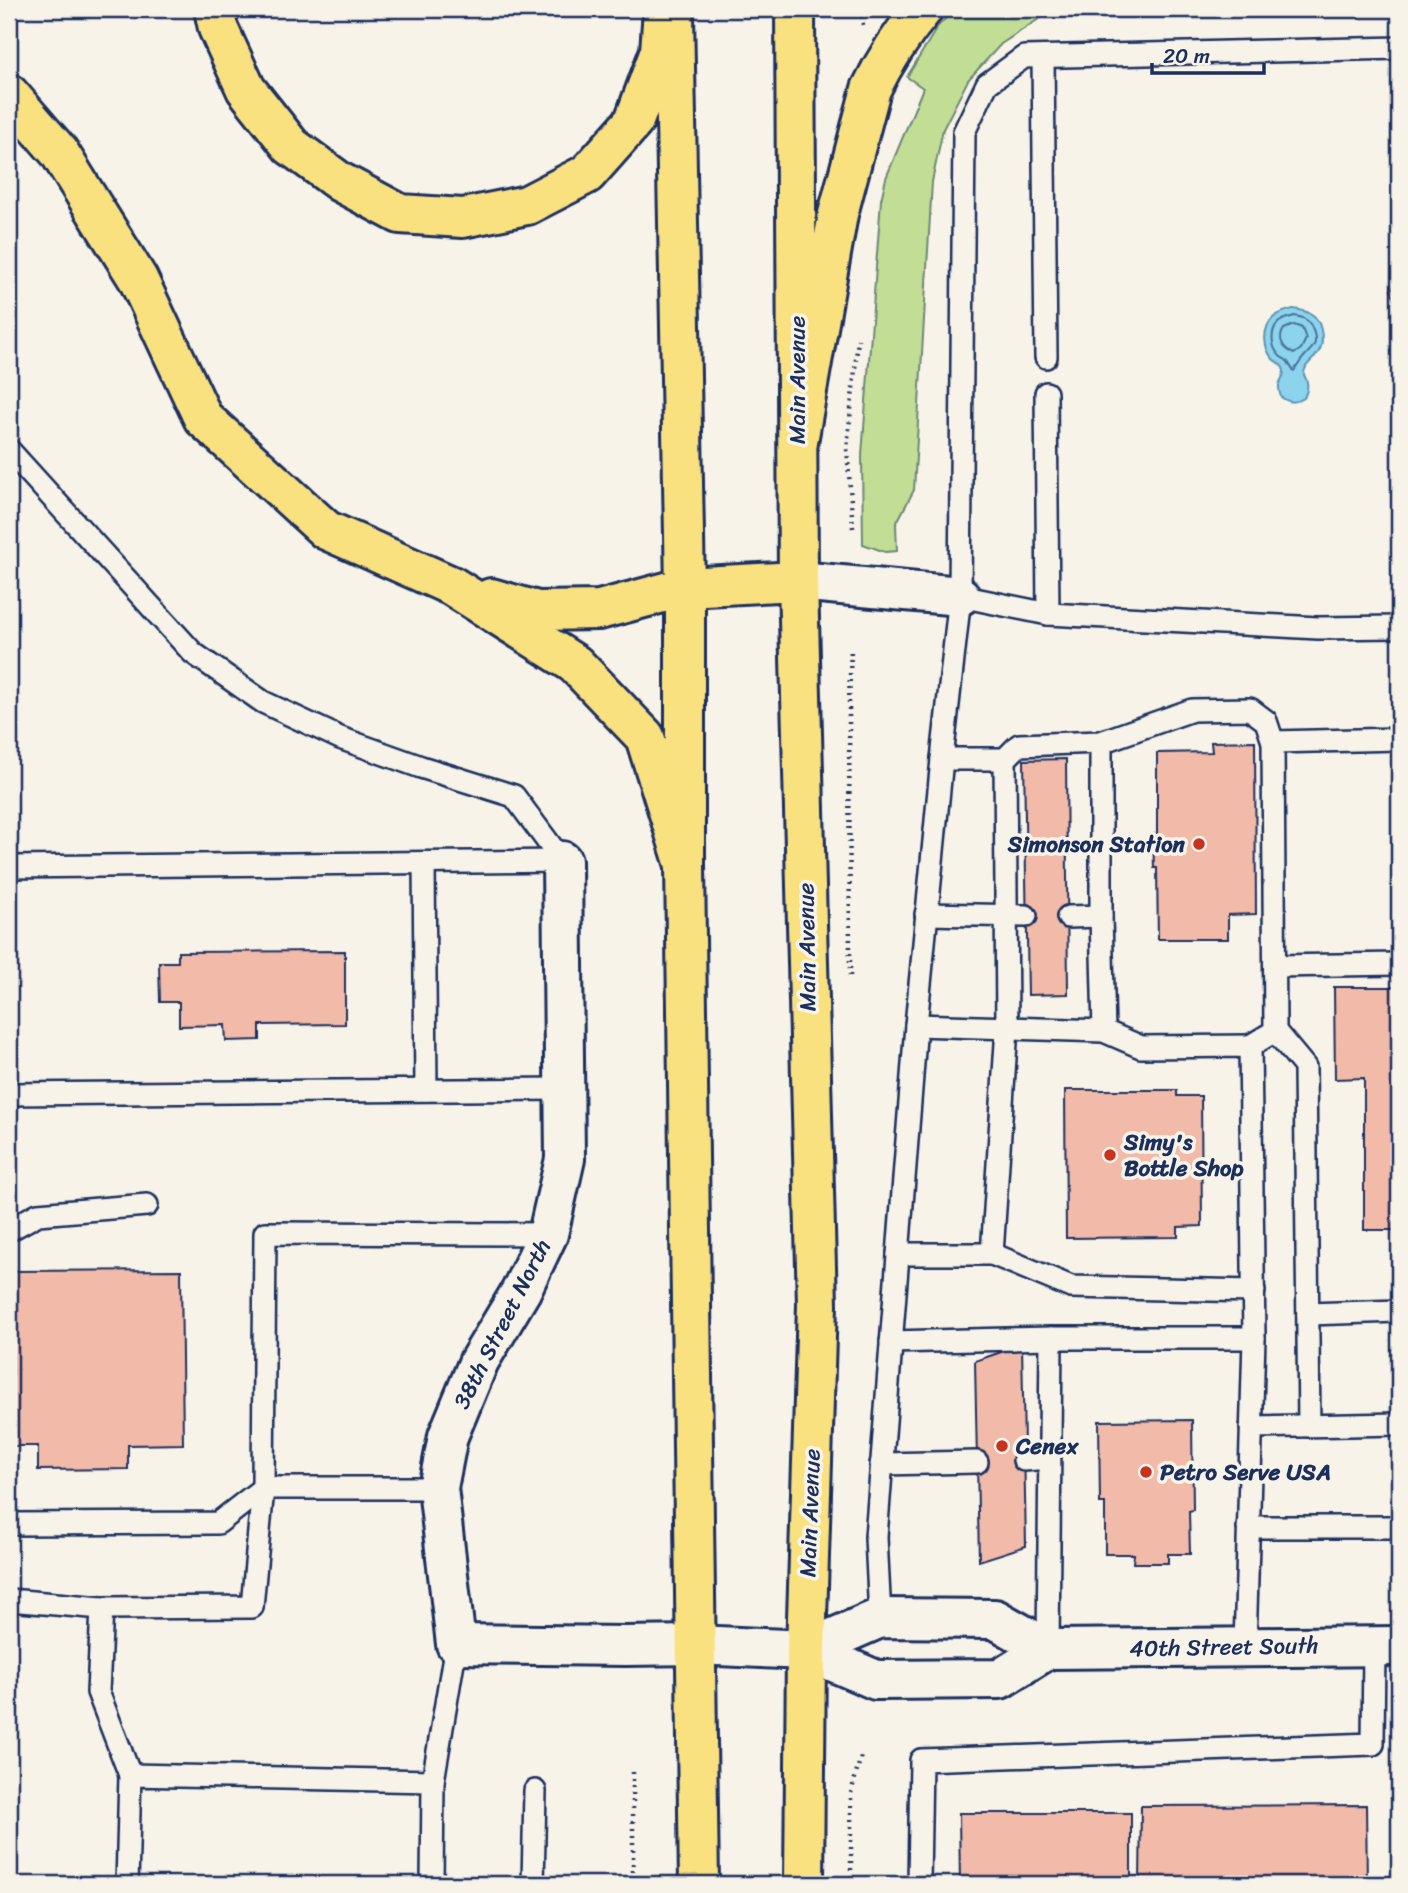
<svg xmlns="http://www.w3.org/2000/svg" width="1408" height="1893" font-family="Sriracha,sans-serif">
	<rect width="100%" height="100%" fill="#f7f3e8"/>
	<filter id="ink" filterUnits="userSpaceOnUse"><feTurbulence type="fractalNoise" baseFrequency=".0143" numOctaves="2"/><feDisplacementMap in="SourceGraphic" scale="14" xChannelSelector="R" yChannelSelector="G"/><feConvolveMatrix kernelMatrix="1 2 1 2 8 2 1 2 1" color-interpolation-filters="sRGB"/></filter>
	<g filter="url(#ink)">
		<polygon fill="#c2dd94" stroke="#6e8679" stroke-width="2" points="955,9 1060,9 1045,15 1001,44 968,80 943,129 932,182 914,490 896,524 897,551 885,552 863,544 862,455 881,200 886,178 923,88 907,77 938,26"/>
		<path fill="#8cd4ed" stroke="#5f92b4" stroke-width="2" d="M1293,309C1300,310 1308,311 1314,316C1322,324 1325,343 1318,353C1312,362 1304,364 1304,375C1309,384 1308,389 1304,398C1295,403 1289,403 1281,397C1275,379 1284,382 1284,371C1283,364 1277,363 1273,359C1263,348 1262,329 1273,318C1278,313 1286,311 1293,309Z"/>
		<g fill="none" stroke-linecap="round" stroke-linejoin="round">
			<g stroke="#487197" stroke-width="2">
				<path d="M1294,316C1302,317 1309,319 1312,328C1321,348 1309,348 1300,362C1298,365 1296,368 1294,371C1291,368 1290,365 1288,362C1284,357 1282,359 1279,355C1271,347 1270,331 1278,323C1282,319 1289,318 1294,316Z"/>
				<path d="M1294,325L1302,328L1306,339L1301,349L1294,354C1283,348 1277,340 1284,329Z"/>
			</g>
		</g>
		<g fill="#f2baa8" stroke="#1b2f5e" stroke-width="2">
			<polygon points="1399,280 1399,311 1391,290"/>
			<polygon points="1255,741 1256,914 1228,915 1228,939 1158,939 1157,868 1154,868 1153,834 1157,834 1157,753 1212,752 1211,742"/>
			<polygon points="1066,759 1068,994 1028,995 1024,760"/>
			<polygon points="345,951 345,1024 260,1025 260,1040 226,1041 225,1025 179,1026 179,1002 160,1002 159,962 178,962 178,952"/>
			<polygon points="1334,987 1399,987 1399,1230 1364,1230 1364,1078 1335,1079"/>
			<polygon points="1065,1090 1177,1090 1177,1096 1201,1096 1202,1226 1178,1227 1178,1237 1066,1238"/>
			<polygon points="181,1270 183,1444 128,1445 128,1469 38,1470 38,1446 9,1446 9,1375 13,1375 11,1271"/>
			<polygon points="1022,1345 1026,1546 979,1561 975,1361"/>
			<polygon points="1192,1420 1193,1510 1189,1511 1190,1554 1168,1554 1168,1563 1133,1563 1134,1554 1105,1554 1105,1503 1100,1503 1099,1421"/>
			<polygon points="1366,1805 1367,1884 1140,1884 1141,1806"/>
			<polygon points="959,1813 1131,1813 1131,1884 960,1884"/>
		</g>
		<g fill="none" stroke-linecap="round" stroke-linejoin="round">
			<g stroke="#1b2f5e" stroke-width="26">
				<g id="lane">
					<polyline points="1043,57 1046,357"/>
					<polyline points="1046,393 1048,614"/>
					<polyline points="9,450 193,653 263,702 340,738 421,767 514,796 562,861"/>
					<polyline points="960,596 964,132 987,84 1024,57 1399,48"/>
					<polyline points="1101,742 1101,916 1104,1031"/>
					<polyline points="1273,742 1399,739"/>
					<polyline points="942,759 1005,759 1019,745 1101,742 1192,710 1250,709 1266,721 1273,742 1275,1031 1250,1046"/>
					<polyline points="424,863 426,1090"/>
					<polyline points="9,867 562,861"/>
					<polyline points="926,914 1026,916"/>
					<polyline points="1068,917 1101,916"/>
					<polyline points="1275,966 1399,964"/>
					<polyline points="916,1025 1104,1031 1141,1047 1250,1046 1254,1338 1245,1646"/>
					<polyline points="1275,1031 1305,1067 1309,1426"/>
					<polyline points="9,1094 564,1089"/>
					<polyline points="9,1230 38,1214 147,1205"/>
					<polyline points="898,1254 992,1254 1007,1028 1005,759"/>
					<polyline points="992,1254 1071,1287 1254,1291"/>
					<polyline points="1308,1314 1399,1311"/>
					<polyline points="891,1342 1051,1338 1254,1338"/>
					<polyline points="1251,1427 1399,1424"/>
					<polyline points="1024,1460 1049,1458"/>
					<polyline points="881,1464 977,1462"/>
					<polyline points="438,1488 263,1488 265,1233 548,1234"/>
					<polyline points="9,1524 218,1523 263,1488"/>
					<polyline points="1248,1527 1399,1527"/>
					<polyline points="9,1600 102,1608"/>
					<polyline points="880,1618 876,1537 916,1025 942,759 960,596 1048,614 1318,628 1399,627"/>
					<polyline points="1048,1649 1051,1338"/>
					<polyline points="130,1775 98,1692 102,1608 252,1607 263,1488"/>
					<polyline points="127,1884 130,1775 433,1781"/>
					<polyline points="432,1884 433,1781 456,1644"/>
					<polyline points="533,1884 535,1791"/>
					<polyline points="919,1884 921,1760 1373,1744 1374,1646"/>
				</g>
			</g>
			<g stroke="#1b2f5e" stroke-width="44">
				<g id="street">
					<polyline points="798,581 960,596"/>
					<polyline points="562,861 565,1159 548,1234 521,1291 479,1361 448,1436 438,1488 456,1644 625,1646 696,1645 806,1650"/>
				</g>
			</g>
			<g stroke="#1b2f5e" stroke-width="44">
				<g id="secondary">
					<polyline points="806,1650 880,1618 995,1619 1048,1649 1399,1646"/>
					<polyline points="806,1650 876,1680 1000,1679 1048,1649"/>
				</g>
			</g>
			<g stroke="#1b2f5e" stroke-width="44">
				<g id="primary">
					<polyline points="795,9 798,581 817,1305 806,1650 804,1884"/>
					<polyline points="674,14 685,587 685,865 699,1884"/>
					<polyline points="685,587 798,581"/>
				</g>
			</g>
			<g stroke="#1b2f5e" stroke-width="44">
				<g id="highway">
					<polyline points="214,9 218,28 246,89 291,146 340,182 400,214 463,218 527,205 587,174 634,121 660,51 663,9"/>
					<polyline points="9,94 59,152 138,279 203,418 326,530 452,586 575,664 645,737 685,865"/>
					<path d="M798,442L838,214L871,89C885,60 903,33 923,9"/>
					<polyline points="491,598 537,611 599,610 685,587"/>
				</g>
			</g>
			<g stroke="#1b2f5e" stroke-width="4.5" stroke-dasharray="2 5" stroke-linecap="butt">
				<polyline points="861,9 863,25"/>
				<polyline points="853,528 847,448 858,339"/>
				<polyline points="850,976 849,702 851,648"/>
				<polyline points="633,1772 633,1884"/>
				<polyline points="851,1884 851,1793 861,1756"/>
			</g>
			<use href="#lane" stroke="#f7f3e8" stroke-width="21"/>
			<use href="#street" stroke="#f7f3e8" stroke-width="38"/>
			<use href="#secondary" stroke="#f7f3e8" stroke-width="38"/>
			<use href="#primary" stroke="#fae180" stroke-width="38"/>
			<use href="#highway" stroke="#fae180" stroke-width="38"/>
		</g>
	</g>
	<g fill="#c8321e" stroke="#f7f3e8" stroke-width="2.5">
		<circle cx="1199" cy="844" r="7"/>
		<circle cx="1110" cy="1155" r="7"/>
		<circle cx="1002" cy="1446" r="7"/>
		<circle cx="1146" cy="1472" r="7"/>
	</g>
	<g text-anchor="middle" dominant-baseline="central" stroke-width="7" stroke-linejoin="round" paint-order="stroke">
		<g font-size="23" fill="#1b2f5e" stroke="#f7f3e8">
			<text transform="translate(797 380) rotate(-90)">Main Avenue</text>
			<text transform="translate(807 947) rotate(-91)">Main Avenue</text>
			<text transform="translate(502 1324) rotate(-63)">38th Street North</text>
			<text transform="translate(810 1513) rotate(-88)">Main Avenue</text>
			<text transform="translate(1224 1647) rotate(-1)">40th Street South</text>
		</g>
		<g font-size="23" font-weight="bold" fill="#1b2f5e" stroke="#f7f3e8" text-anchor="start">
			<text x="1185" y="844" text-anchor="end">Simonson Station</text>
			<text x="1124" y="1142">Simy's<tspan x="1124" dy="26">Bottle Shop</tspan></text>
			<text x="1016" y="1446">Cenex</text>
			<text x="1160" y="1472">Petro Serve USA</text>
		</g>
	</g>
	<rect width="1408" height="1893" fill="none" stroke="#f7f3e8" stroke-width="35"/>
	<rect x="18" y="18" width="1373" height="1858" fill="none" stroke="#1b2f5e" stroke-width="2.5" filter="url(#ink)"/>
	<path d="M1152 63v10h112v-10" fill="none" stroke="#1b2f5e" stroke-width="3.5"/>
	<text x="1163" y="63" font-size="21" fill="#1b2f5e" stroke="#f7f3e8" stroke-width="5" paint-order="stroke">20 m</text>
</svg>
